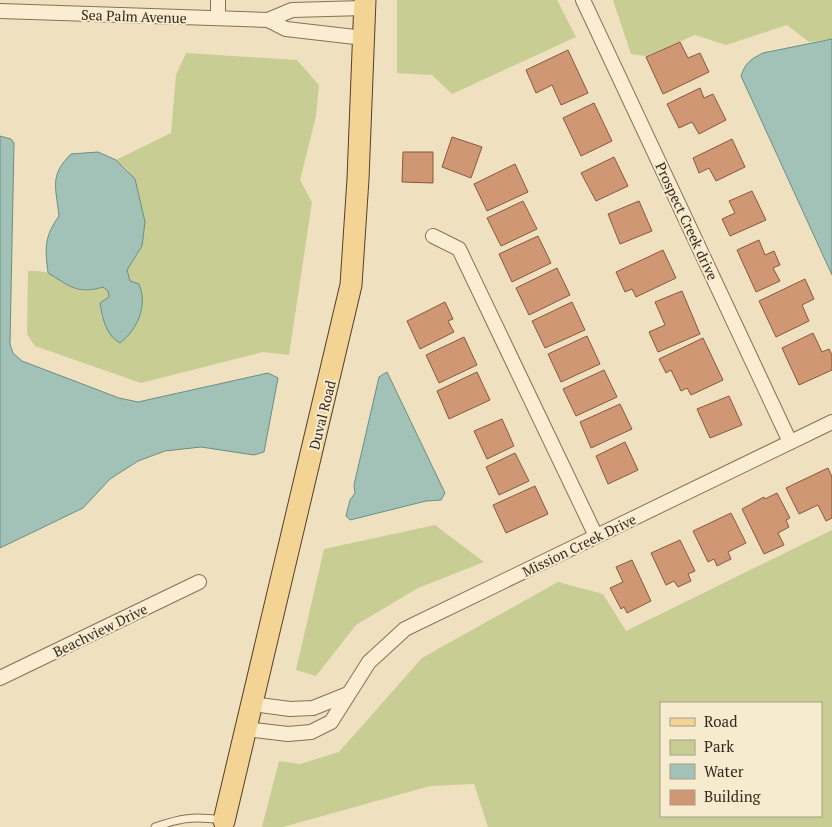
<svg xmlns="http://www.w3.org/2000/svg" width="832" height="827" font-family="'PT Serif',serif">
	<rect width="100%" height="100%" fill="#efe0bf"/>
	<g fill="#c8cd93" fill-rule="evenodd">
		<polygon points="397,0 557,0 576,37 452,94 432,75 397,73"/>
		<polygon points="613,0 832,0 832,39 809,42 787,25 726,45 695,35 646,56 631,54"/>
		<path d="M186,53L297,60L319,85L316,116L300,180L312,202L289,355L263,352L141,383L35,346L27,334L28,271C34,271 42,271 48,273C74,282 69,298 103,287L109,291V297L100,303L102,319L130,282L127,270L142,246L128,170L116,160L171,133L176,75Z"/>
		<polygon points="435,525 484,562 418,588 356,625 316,676 296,670 324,549"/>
		<path d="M832,530V827H488L474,784L430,786L283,827H262L279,761L300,764L339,752L422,658L558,582L603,594L626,631ZM661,703H821V816H661Z"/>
	</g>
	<g fill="#a2c1b7" stroke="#698f84">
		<path d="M832,39V275L741,76C745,63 751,59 763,53Z"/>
		<polygon points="0,136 11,139 14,143 10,344 13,353 22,361 119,398 138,402 268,373 278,378 264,452 254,455 201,447 165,451 138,461 110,479 83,508 0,548"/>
		<path d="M98,152L116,160L135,179L145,222L142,246L127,270L130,281L139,284C148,305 138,329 120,343C106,336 102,317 100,303L109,297L108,291L103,287C77,295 70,286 48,273C45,248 44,237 59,216C56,187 49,176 71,154Z"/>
		<polygon points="387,372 445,493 441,500 426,501 350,520 346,516 350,500 355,493 354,485 379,377"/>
	</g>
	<g fill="#cf9773" stroke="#88583c">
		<polygon points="680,42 688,58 700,53 709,72 663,94 646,57"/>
		<polygon points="568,50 588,93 561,105 552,85 536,93 526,70"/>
		<polygon points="700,88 704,98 713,94 726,120 699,134 692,122 679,128 667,104"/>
		<polygon points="594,103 612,141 581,156 563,118"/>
		<polygon points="452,137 482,147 471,178 442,167"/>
		<polygon points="732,139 745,167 716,181 709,168 699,173 693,158"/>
		<polygon points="403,152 433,152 433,183 402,182"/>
		<polygon points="614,157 628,186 596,201 581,173"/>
		<polygon points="515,164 528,192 487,211 474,184"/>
		<polygon points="752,191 766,220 730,236 722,219 735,213 729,201"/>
		<polygon points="523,201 537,229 501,246 487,218"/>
		<polygon points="639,201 652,231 620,244 608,214"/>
		<polygon points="538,236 551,263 512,282 499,254"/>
		<polygon points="759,240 765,255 774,251 780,265 773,268 780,281 756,292 737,250"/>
		<polygon points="663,250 676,278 636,297 632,289 625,292 616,272"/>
		<polygon points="557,268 570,295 529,315 516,288"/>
		<polygon points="805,279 814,299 802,305 809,321 776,337 759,301"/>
		<polygon points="682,291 700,334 658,352 649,332 665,325 655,302"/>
		<polygon points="445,302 453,319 448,321 454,332 420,349 407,321"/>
		<polygon points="572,302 585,330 545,348 532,321"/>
		<polygon points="813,333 822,352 829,349 832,355 832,370 799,385 782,348"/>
		<polygon points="587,336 600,364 561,382 548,354"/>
		<polygon points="464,337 477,365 439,383 426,355"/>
		<polygon points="703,338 723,380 691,395 687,388 681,391 671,370 666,373 659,359"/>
		<polygon points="604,370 617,397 576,416 563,389"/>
		<polygon points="477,372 490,400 449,419 437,391"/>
		<polygon points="729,396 742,425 710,438 697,409"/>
		<polygon points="620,404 632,429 591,448 580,422"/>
		<polygon points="502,419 514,446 487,459 474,431"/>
		<polygon points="625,442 638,470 608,484 596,456"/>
		<polygon points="515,453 529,481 499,495 486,467"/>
		<polygon points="828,468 832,477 832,518 826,521 818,505 799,514 786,488"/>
		<polygon points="535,486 548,514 506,533 493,505"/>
		<polygon points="777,493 790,518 786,520 789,527 778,533 784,545 764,554 742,509 764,497 765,499"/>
		<polygon points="731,513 746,543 728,552 731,559 717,566 714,559 708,562 693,531"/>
		<polygon points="680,540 695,571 688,574 691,581 678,587 674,581 666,585 651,553"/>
		<polygon points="632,560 651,601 627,613 624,607 621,609 610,588 623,582 616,567"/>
	</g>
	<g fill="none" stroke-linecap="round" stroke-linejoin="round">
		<g stroke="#887057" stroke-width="9">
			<path id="lane" d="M155,827C181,818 193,816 221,820"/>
		</g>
		<g stroke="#887057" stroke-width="16">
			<g id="street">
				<polyline points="583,0 790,442"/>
				<polyline points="0,11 268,20"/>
				<polyline points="218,18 218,0"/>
				<polyline points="364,38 286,29 268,20 292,10 364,8"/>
				<polyline points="433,236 459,249 596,536"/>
				<polyline points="0,678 199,582"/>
				<polyline points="252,704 290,709 313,708 348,694"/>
				<polyline points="246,729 288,734 311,732 331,722 369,662 405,629 832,422"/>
			</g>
		</g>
		<g stroke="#553e2b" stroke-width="23">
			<polyline id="primary" points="224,821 351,285 358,179 365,0"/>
		</g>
		<use href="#lane" stroke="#faedd2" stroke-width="7"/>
		<use href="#street" stroke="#faedd2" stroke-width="14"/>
		<use href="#primary" stroke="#f4d495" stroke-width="21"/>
	</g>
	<g text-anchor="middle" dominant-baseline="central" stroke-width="4" stroke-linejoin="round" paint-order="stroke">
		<g font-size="14" fill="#37281c" stroke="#f6eacf">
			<text transform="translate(134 16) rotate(2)">Sea Palm Avenue</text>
			<text transform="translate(687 221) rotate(65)">Prospect Creek drive</text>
			<text transform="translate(322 415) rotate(-76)">Duval Road</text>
			<text transform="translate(579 545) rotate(-26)">Mission Creek Drive</text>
			<text transform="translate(100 630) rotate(-26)">Beachview Drive</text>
		</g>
	</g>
	<rect x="660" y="702" width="162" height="115" fill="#f6eacf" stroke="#aa9c87"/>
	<rect x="670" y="718" width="25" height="8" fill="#f4d495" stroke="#aa9c87"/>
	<text x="704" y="727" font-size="15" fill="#37281c">Road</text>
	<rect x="670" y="740" width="25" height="15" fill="#c8cd93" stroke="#aa9c87"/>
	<text x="704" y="752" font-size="15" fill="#37281c">Park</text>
	<rect x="670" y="764" width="25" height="15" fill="#a2c1b7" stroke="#aa9c87"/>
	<text x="704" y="777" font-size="15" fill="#37281c">Water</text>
	<rect x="670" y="790" width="25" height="15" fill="#cf9773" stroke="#aa9c87"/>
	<text x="704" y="802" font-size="15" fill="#37281c">Building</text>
</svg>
